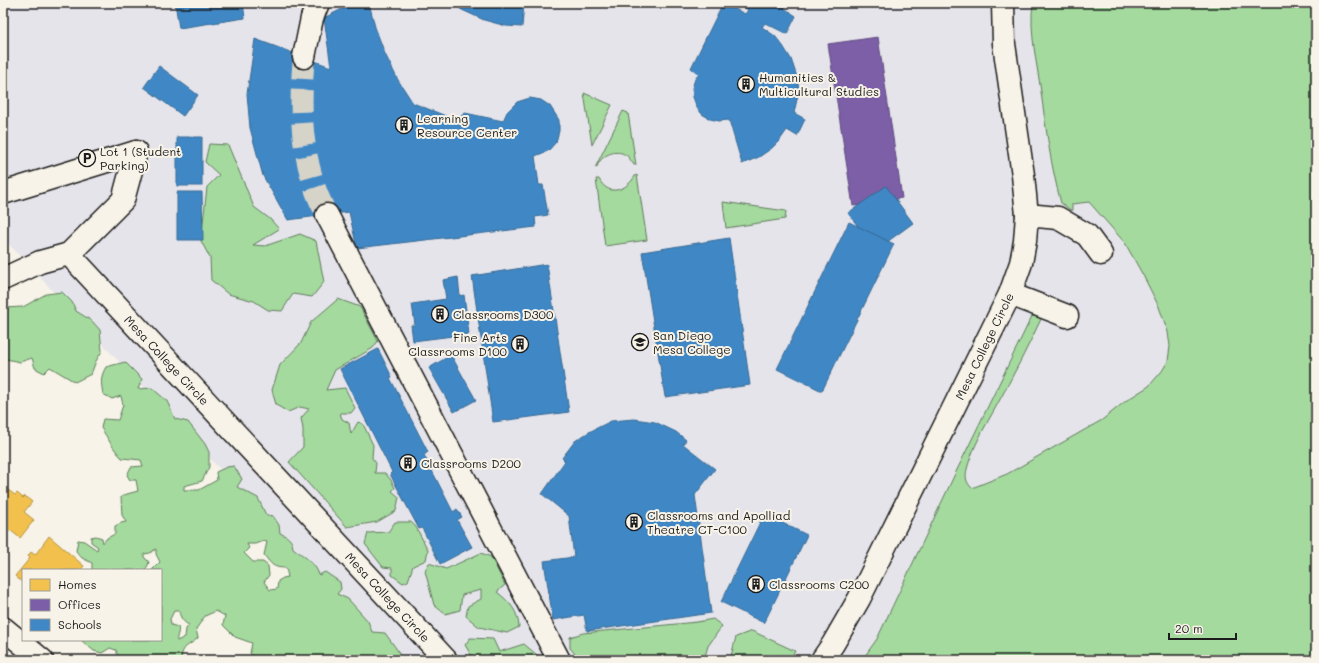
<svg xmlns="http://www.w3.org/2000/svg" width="1319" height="663" font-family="Mali,sans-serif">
	<rect width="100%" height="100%" fill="#f7f3e8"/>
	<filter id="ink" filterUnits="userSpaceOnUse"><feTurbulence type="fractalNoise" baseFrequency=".025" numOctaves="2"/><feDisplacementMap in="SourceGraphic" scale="8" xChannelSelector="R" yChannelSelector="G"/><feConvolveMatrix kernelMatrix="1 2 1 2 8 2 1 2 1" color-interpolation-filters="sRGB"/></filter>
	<g filter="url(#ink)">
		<polygon fill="#e6e4eb" points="3,3 1042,3 1117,210 1181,323 1180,361 867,660 399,660 3,238"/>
		<g fill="#a4da9e" stroke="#607b5d" fill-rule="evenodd">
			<path d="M1033,3H1316V660H862L877,639L954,476L1032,316L1042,317C1028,347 1013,376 997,405C986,425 973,446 967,469C965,476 966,483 972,488L1007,474L1102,420L1127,400L1149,386L1162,371L1168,361L1170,346L1168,332L1159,307L1144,277L1125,243L1089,202L1072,204V211L1061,203C1051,167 1046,129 1041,92C1037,63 1029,32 1033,3Z"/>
			<polygon points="584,93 612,105 592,145"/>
			<path d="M623,111L628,113L636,165H634C631,161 629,157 626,155C615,148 600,156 597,167L595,168Z"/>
			<polygon points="209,144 228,145 254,207 270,219 279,229 253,245 265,246 300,234 316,241 324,282 312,297 293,294 282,311 268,310 254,301 228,294 211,280 210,258 201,241 207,187 219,175 205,162"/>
			<path d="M637,175L647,240L605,246L596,179H599C608,197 626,191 635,176Z"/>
			<polygon points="723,202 786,211 785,219 726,228"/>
			<polygon points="62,292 72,302 76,311 92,321 100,330 102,351 96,361 91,374 75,382 50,367 44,373 35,368 32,358 20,362 6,359 3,353 3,308 23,307 46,294"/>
			<polygon points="338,299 360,307 378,341 373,348 335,370 326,390 345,388 355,408 351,413 340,413 342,419 349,423 351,434 358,422 363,424 373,445 372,458 376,463 375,473 385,473 391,480 395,488 392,491 399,497 396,511 377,522 347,527 289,462 303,447 303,429 301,418 309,409 300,407 288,412 276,405 272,390 280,365 301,343 311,322"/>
			<path d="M125,362L142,379L138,389L152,388L167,401L175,419L188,422L205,444L209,452V467L202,481L184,486V490H199L217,480L216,472L227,467L234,466L242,479L237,487L258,498L266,515L273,516L279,525L280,533C288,537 292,539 293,548C302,555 316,563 319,575L325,572L340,582L341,589L337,594L348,599L368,621L372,632L385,633L398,651L401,660H255L250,653L252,643L235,637L223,625L225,616L216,611L205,616L196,629L198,638C188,647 182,645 181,660H119L116,650L110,648L102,653L94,651L82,641L81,640H161V570H152L160,562L156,554V549L150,553L144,554V557L149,562L146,570H92V563L82,558L76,551L78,540L84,541L97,550L98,547L91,542V537L96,536L102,538L103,543L107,538L115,534V526L121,523L126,522L122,515L121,497L127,494L138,491L136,480H130L127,475L131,467L143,466L141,460L122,458C113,449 108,438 101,428L103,419L118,420L123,405L121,396L112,399L103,394C101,383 100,377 106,367ZM263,541L267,542L264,555C272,565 273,568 286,568L288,577L283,578L278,581L277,589L270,590L264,582L269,575L268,566L263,562H253L244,553L249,548L247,544H255ZM174,611H179C180,618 184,623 189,625L186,629L185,637L177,641C176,636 180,632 178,627L171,625L170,619Z"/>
			<polygon points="395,522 411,522 416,527 428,550 426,560 413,566 408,581 403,583 392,575 392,568 383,567 365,544 368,533 388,532"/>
			<path d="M481,553L491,557L505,585L497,592C510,602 518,611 519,627L507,633L479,627L466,616L468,606L481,599V590L462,595L460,610L445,614L434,605L425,571L429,563L446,569Z"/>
			<polygon points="713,619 722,626 708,646 705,656 718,660 580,660 570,648 570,637 583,633 697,622"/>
			<polygon points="752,631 795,651 790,660 730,660 736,637"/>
			<polygon points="470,638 493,639 499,652 524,644 543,660 477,660 471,655 465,645"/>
		</g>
		<g fill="#f2c14e" stroke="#b2903f">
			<polygon points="8,490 15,495 17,493 23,498 25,496 32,502 24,512 34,520 20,538 10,530 3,539 3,496"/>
			<polygon points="49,536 84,566 81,570 23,570 23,583 15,576 30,558 28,556 31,552 35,555"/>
		</g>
		<polygon fill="#7b5ea7" stroke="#5e4a7d" points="878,37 902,198 853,206 828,44"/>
		<g fill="#3f88c5" stroke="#346892">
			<polygon points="175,3 243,3 245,18 179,28"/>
			<polygon points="354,3 369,3 375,27 385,54 398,80 413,103 456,120 465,113 503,121 507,112 517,102 530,98 541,100 550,106 559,120 559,131 556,142 548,151 535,156 539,185 543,185 548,215 535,217 536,227 357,248 349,212 288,220 263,176 250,128 247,94 255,39 331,67 324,18"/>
			<polygon points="452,3 524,3 522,27 506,26 484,20 462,10"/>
			<polygon points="723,3 745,14 748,10 739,3 788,3 784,8 796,16 787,34 765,23 762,27 775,36 783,46 791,59 797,77 799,90 794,113 805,119 797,136 787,130 780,140 772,148 759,157 742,164 729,120 719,121 710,119 702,114 697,108 693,97 692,88 695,79 699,74 691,68"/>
			<polygon points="159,66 198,95 183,116 144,87"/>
			<rect x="177" y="137" width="25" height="49"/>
			<polygon points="886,186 913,223 876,250 848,213"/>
			<polygon points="177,192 202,192 203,240 177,240"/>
			<polygon points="849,222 894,244 822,391 777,369"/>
			<polygon points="729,238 750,385 665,397 642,252"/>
			<polygon points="547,264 569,412 493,422 472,276"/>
			<polygon points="458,277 460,296 464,295 469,334 413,341 411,325 415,325 412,304 446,299 443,280"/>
			<polygon points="378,349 392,377 390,378 428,452 424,455 453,512 457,509 462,517 457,520 472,547 440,564 422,528 419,529 390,474 392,472 340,369"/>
			<polygon points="451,355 476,400 454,412 429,368"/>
			<polygon points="634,419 655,422 676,432 686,440 683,444 715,469 695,495 711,613 587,631 584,615 553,620 544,561 574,557 569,516 542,494 565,461 562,458 575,441 589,432 611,421"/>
			<polygon points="764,514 807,535 764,623 721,602"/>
		</g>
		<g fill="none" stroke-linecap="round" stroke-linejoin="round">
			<path stroke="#d6d3c9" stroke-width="22" stroke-dasharray="22 11" stroke-linecap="butt" d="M304,57C300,97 300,138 312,178C315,191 321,203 327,215"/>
			<g stroke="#1c1c1c" stroke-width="25">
				<g id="minor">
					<polyline points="304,57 312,18 318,3"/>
					<polyline points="136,152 123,200 69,254 446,660"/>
					<polyline points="3,193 136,152"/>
					<polyline points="327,215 559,660"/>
					<polyline points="1027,215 1058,218 1087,235 1101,254"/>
					<polyline points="3,279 40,262 69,254"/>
					<polyline points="1010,294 1067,316"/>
					<polyline points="3,628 42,660"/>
					<polyline points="822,660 833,644 859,599 1002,310 1010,294 1021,263 1025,241 1027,215 1023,175 1004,44 1003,3"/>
				</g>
			</g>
			<use href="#minor" stroke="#f7f3e8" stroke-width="22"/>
		</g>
	</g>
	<defs>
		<g id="building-ring" transform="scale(0.9)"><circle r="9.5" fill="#f7f3e8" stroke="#1c1c1c" stroke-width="1.5"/><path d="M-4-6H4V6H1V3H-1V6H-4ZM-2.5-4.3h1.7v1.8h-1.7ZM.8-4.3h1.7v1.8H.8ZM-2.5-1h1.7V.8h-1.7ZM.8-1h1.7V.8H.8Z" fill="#1c1c1c"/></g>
		<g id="parking-ring" transform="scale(0.9)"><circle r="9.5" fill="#f7f3e8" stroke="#1c1c1c" stroke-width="1.5"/><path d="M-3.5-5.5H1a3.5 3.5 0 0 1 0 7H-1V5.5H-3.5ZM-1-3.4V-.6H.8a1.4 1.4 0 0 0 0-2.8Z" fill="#1c1c1c"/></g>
		<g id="university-ring" transform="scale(0.9)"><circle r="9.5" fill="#f7f3e8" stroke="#1c1c1c" stroke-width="1.5"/><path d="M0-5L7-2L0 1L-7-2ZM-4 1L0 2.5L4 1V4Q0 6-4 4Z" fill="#1c1c1c"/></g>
	</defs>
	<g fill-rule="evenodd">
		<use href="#building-ring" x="746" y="84"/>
		<use href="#building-ring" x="404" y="125"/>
		<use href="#parking-ring" x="87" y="158"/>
		<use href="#building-ring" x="440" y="314"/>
		<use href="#university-ring" x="640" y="342"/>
		<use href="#building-ring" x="520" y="344"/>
		<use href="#building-ring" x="408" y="463"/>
		<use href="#building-ring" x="634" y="522"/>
		<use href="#building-ring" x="756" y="584"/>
	</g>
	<g text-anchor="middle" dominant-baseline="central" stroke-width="4" stroke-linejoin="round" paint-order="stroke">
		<g font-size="12" fill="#1c1c1c" stroke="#f7f3e8" text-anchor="start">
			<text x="759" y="77">Humanities &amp;<tspan x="759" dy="14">Multicultural Studies</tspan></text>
			<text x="417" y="118">Learning<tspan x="417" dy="14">Resource Center</tspan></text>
			<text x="100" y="151">Lot 1 (Student<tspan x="100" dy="14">Parking)</tspan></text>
			<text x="453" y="314">Classrooms D300</text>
			<text x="653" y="335">San Diego<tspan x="653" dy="14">Mesa College</tspan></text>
			<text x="507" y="337" text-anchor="end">Fine Arts<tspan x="507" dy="14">Classrooms D100</tspan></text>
			<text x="421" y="463">Classrooms D200</text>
			<text x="647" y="515">Classrooms and Apolliad<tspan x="647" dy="14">Theatre CT-C100</tspan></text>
			<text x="769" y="584">Classrooms C200</text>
		</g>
		<g font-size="12" fill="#1c1c1c" stroke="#f7f3e8">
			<text transform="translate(984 346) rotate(-64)">Mesa College Circle</text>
			<text transform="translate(167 360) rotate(47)">Mesa College Circle</text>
			<text transform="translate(388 597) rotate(47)">Mesa College Circle</text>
		</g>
	</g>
	<rect width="1319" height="663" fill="none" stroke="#f7f3e8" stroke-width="16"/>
	<rect x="8" y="8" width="1303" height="647" fill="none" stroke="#1c1c1c" stroke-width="1.5" filter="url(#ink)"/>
	<rect x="22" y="569" width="140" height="72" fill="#f7f3e8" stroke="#9f9d96"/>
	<rect x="30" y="579" width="20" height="12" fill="#f2c14e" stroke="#9f9d96"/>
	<text x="58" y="589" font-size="12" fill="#1c1c1c">Homes</text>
	<rect x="30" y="599" width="20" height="12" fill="#7b5ea7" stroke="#9f9d96"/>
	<text x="58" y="609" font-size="12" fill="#1c1c1c">Offices</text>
	<rect x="30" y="619" width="20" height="12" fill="#3f88c5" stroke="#9f9d96"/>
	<text x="58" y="629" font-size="12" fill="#1c1c1c">Schools</text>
	<path d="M1169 633v6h67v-6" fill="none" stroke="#1c1c1c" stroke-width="2"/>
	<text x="1175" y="633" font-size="12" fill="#1c1c1c" stroke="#f7f3e8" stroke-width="3" paint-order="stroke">20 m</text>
</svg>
